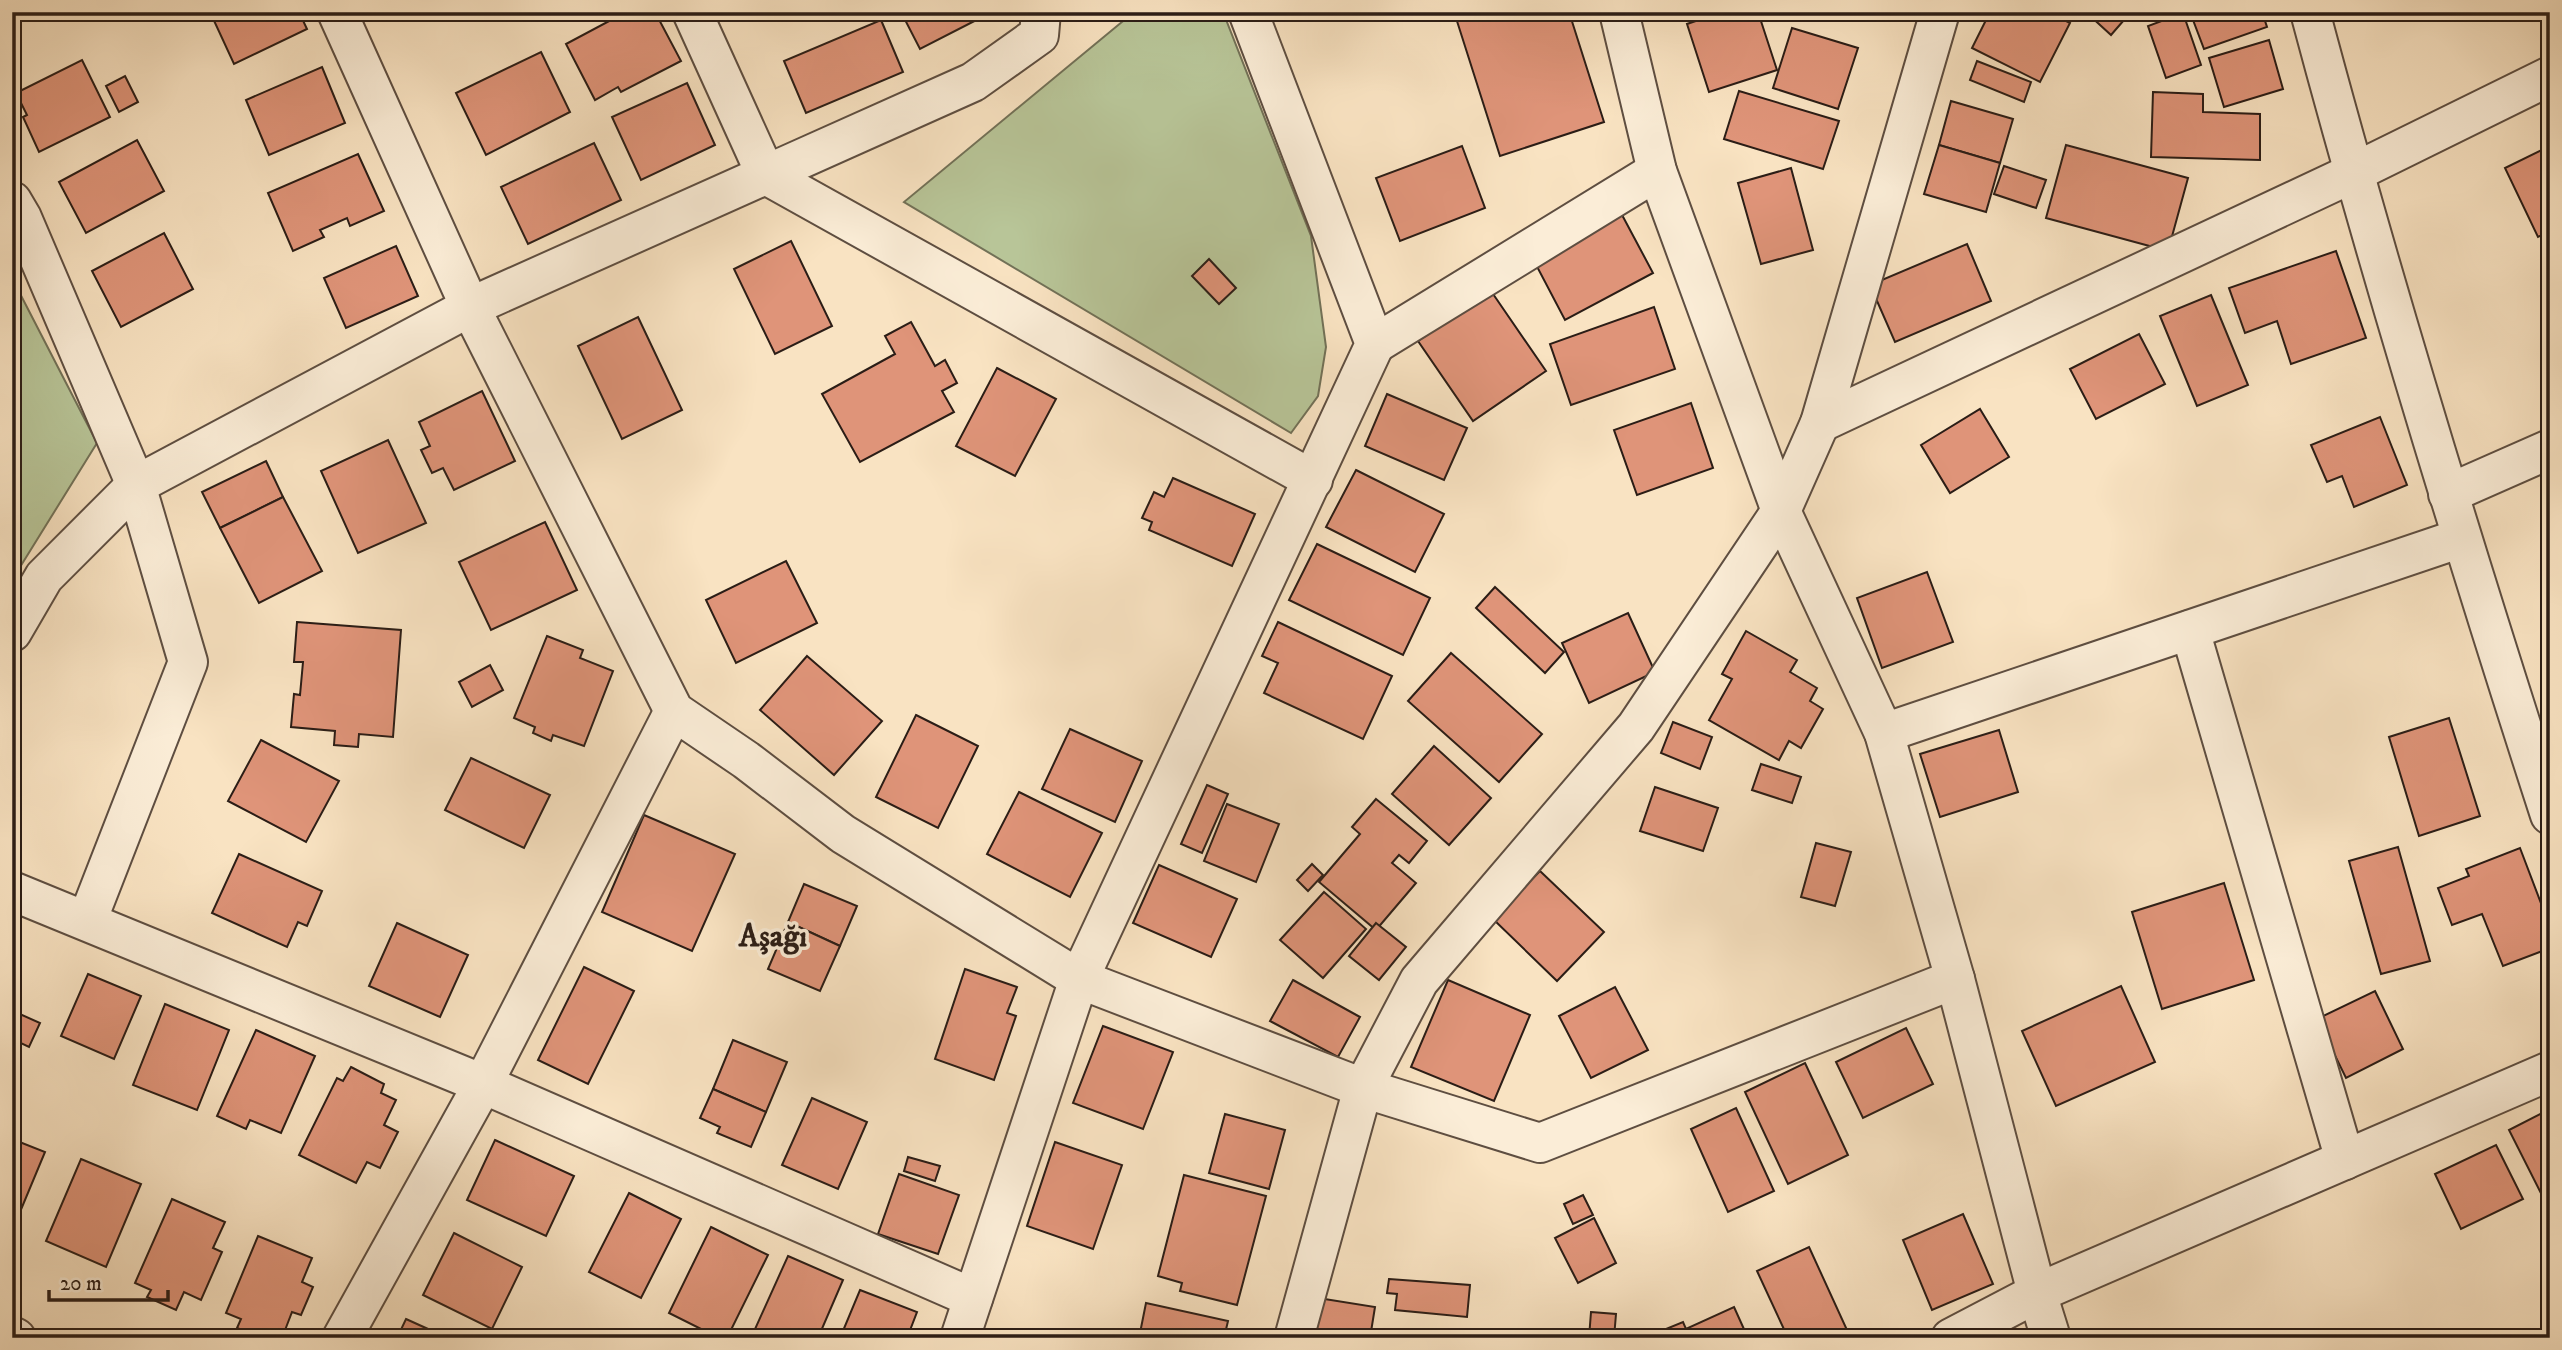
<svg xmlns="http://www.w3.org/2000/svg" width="2562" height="1350" font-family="'IM FELL DW Pica',serif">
	<rect width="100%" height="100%" fill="#f9e3c2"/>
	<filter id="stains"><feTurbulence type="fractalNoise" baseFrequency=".00286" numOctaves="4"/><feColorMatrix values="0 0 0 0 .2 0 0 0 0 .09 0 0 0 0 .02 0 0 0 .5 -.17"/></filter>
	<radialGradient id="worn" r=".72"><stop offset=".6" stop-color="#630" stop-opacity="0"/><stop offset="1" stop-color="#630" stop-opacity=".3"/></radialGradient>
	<g fill="#b8c598" stroke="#727157" stroke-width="2">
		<polygon points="1134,12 1223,12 1311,236 1326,347 1318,396 1291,433 904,202"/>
		<polygon points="13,280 97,443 12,580 12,281"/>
	</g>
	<g fill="#df9479" stroke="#2b1d16" stroke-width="2">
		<polygon points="210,12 299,12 307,29 234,64"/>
		<polygon points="626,12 655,12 681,61 621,92 618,87 595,100 566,44"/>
		<polygon points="901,12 992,12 920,49"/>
		<polygon points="1474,12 1569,12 1604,122 1500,156 1456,18"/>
		<polygon points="1722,12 1758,12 1777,70 1709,92 1687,24"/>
		<polygon points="1990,12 2049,12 2070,23 2040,82 1972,48"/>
		<polygon points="2089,12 2131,12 2111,35 2088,14"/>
		<polygon points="2190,12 2262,12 2267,27 2204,49"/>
		<polygon points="2183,13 2201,65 2166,78 2148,26"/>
		<polygon points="881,20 903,72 806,113 784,61"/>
		<polygon points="1792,28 1858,48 1838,109 1773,88"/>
		<polygon points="2269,40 2283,89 2224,107 2209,58"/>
		<polygon points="541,52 570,112 486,155 456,93"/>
		<polygon points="82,60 110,117 39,152 23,117 27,115 16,93"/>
		<polygon points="1977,61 2031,82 2024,102 1970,80"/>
		<polygon points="322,67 345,123 269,155 246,100"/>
		<polygon points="125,76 138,102 119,112 106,86"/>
		<polygon points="687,83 715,145 641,180 612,117"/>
		<polygon points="1739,91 1839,121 1823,169 1724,139"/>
		<polygon points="2153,92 2203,94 2203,112 2260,114 2260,160 2151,157"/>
		<polygon points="1951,101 2013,119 2000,163 1939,145"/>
		<polygon points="137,140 164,191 86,233 59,182"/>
		<polygon points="594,143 621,200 528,244 501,187"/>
		<polygon points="1939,145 2000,163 1986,212 1924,194"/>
		<polygon points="2066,145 2188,178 2168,251 2046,218"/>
		<polygon points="1462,146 1485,208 1400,241 1376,178"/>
		<polygon points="2550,146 2550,231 2538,237 2505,168"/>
		<polygon points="358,154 384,211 350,226 347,218 320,230 324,237 293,251 268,193"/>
		<polygon points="2004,166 2046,180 2036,208 1994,194"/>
		<polygon points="1791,168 1813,250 1761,264 1738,183"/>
		<polygon points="1621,213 1653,273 1565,320 1533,259"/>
		<polygon points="164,233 193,289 121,327 92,271"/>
		<polygon points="791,241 832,326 775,354 734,269"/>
		<polygon points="1967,244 1991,301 1895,342 1870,285"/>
		<polygon points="396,246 418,296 346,328 324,278"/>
		<polygon points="2336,251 2366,338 2291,364 2277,321 2245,333 2229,288"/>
		<polygon points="1209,259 1236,288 1219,304 1192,276"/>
		<polygon points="1491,291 1546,371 1473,421 1418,341"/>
		<polygon points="2211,295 2248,385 2197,406 2160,316"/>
		<polygon points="1654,307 1675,369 1571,405 1550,344"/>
		<polygon points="638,317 682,410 622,439 578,346"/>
		<polygon points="911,322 935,366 945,360 957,383 942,391 954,412 860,462 822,394 895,354 885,336"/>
		<polygon points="2139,334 2165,384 2096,419 2070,369"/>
		<polygon points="997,368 1056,399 1015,476 956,446"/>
		<polygon points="482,391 515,461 454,490 443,468 432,473 421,450 430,446 419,422"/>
		<polygon points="1387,394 1467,428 1444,480 1365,446"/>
		<polygon points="1691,403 1713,468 1637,495 1614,430"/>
		<polygon points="1980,409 2009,457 1950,493 1921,445"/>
		<polygon points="2380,417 2407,485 2354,507 2342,476 2327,482 2311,445"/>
		<polygon points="388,440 426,523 358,553 321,471"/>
		<polygon points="266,461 283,497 220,528 202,492"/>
		<polygon points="1356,470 1444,514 1415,572 1326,527"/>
		<polygon points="1173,478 1255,514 1232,566 1149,530 1152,522 1142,518 1154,492 1164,497"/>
		<polygon points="283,497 322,571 259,603 220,528"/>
		<polygon points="545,522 577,590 491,630 459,562"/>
		<polygon points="1317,544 1430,598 1403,655 1289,600"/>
		<polygon points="786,561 817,623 736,663 706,600"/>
		<polygon points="1927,572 1953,642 1882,668 1857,598"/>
		<polygon points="1495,587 1564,652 1545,673 1476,608"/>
		<polygon points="1628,613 1655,672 1589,703 1562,643"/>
		<polygon points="297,622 401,630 393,737 359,734 358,747 334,745 335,731 291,727 294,694 300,695 303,662 294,662"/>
		<polygon points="1278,622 1392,676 1363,739 1264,693 1278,663 1262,656"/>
		<polygon points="1746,631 1797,660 1790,672 1817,688 1810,701 1823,709 1801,748 1789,741 1779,760 1709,720 1732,679 1722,674"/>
		<polygon points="547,636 583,650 580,658 613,671 584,746 553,735 551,741 533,733 535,727 514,718"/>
		<polygon points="1451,653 1542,734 1499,782 1408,701"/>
		<polygon points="807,656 882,721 834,775 760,710"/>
		<polygon points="490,665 503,690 472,707 459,682"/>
		<polygon points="916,715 978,746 938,828 876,797"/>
		<polygon points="2449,718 2480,816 2419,836 2389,737"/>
		<polygon points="1673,722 1712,737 1700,769 1661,753"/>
		<polygon points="1070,729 1142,761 1115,822 1042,789"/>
		<polygon points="1999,730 2018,792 1940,817 1920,754"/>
		<polygon points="261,740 339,781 306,842 228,801"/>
		<polygon points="1434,746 1491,798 1449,845 1392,794"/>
		<polygon points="471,758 550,795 524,848 445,810"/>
		<polygon points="1761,764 1801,777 1792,803 1752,790"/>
		<polygon points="1207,785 1228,794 1202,853 1181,844"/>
		<polygon points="1655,787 1718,808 1703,851 1640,831"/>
		<polygon points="1019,792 1102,833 1070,897 987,854"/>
		<polygon points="1376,799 1427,841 1409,863 1399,855 1392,863 1416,883 1376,930 1319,882 1360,834 1352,827"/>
		<polygon points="1227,804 1279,824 1256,882 1204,861"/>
		<polygon points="644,815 735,854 692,951 602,912"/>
		<polygon points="1816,843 1851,852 1835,906 1801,897"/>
		<polygon points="2398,847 2430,961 2381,974 2349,861"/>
		<polygon points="2520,848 2550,927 2550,948 2503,966 2482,914 2452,925 2438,888 2469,876 2466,869"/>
		<polygon points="239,854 322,891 307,926 298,922 287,947 212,913"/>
		<polygon points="1312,864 1323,875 1308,891 1297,880"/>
		<polygon points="1159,865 1237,899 1211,957 1133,923"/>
		<polygon points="1540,871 1604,932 1557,981 1493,919"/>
		<polygon points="2224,883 2254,980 2162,1009 2132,912"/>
		<polygon points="804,884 857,906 840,946 788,922"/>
		<polygon points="1324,892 1366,929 1323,978 1280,940"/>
		<polygon points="788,922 840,946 820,991 768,969"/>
		<polygon points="397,923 468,955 440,1017 369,986"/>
		<polygon points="1376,923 1406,947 1379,980 1349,956"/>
		<polygon points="584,967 634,991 588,1084 538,1060"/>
		<polygon points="965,969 1017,987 1007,1013 1016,1016 994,1080 935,1059"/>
		<polygon points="88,974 141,996 114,1059 61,1036"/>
		<polygon points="1293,980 1360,1017 1338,1057 1270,1021"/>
		<polygon points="1448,980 1530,1015 1494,1101 1411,1067"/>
		<polygon points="2121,986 2155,1062 2056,1106 2022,1031"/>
		<polygon points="1615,987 1648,1050 1591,1078 1559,1016"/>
		<polygon points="2375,991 2403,1049 2346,1078 2317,1019"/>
		<polygon points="165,1004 229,1030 197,1110 133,1085"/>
		<polygon points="13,1011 40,1023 29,1047 12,1039"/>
		<polygon points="1103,1026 1173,1052 1143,1129 1073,1103"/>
		<polygon points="1906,1028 1933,1084 1863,1118 1836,1062"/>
		<polygon points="256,1030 315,1056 281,1133 250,1120 246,1129 217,1116"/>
		<polygon points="733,1040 787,1062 766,1112 713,1089"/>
		<polygon points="1805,1063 1848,1155 1788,1184 1745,1092"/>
		<polygon points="351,1067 384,1084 381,1093 396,1100 384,1125 398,1132 380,1168 367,1162 356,1183 299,1155 337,1078 343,1081"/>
		<polygon points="713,1089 766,1112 751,1147 717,1133 720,1127 700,1118"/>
		<polygon points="812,1098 867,1122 838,1189 782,1165"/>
		<polygon points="1736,1108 1774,1191 1728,1212 1691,1129"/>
		<polygon points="2550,1109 2550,1208 2549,1209 2509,1130"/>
		<polygon points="1225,1114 1285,1130 1269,1189 1209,1173"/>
		<polygon points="12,1139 45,1152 15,1224 12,1223"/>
		<polygon points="495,1140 574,1176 546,1236 467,1200"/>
		<polygon points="1055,1142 1122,1165 1093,1249 1027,1226"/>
		<polygon points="2496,1145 2523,1199 2461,1229 2435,1174"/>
		<polygon points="908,1157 940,1166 935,1181 904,1171"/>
		<polygon points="81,1159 141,1184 106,1267 46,1241"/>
		<polygon points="899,1174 959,1195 938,1254 878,1234"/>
		<polygon points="1184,1175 1266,1196 1237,1305 1180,1291 1182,1283 1158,1276"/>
		<polygon points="629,1193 681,1219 641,1298 589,1272"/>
		<polygon points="1583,1195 1593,1215 1573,1224 1564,1204"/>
		<polygon points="172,1199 225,1222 213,1248 222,1252 201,1300 184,1292 176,1310 147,1297 151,1290 135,1283"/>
		<polygon points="1963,1214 1993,1284 1932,1310 1903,1240"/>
		<polygon points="1594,1218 1616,1263 1578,1283 1555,1238"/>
		<polygon points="711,1227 768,1255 727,1338 719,1338 669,1313"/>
		<polygon points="454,1233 522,1267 492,1329 423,1295"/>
		<polygon points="258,1236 312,1258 302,1282 313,1287 301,1315 292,1312 282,1338 267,1332 265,1338 261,1338 237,1328 241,1319 226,1313"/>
		<polygon points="1809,1247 1847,1330 1830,1338 1788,1338 1757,1271"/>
		<polygon points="788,1256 843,1280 818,1338 751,1338"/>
		<polygon points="1389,1279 1470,1285 1467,1317 1395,1310 1397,1294 1387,1293"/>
		<polygon points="860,1290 917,1312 907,1338 840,1338"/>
		<polygon points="1312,1297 1375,1307 1370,1338 1340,1338 1307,1332"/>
		<polygon points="1146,1303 1228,1321 1224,1338 1139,1338"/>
		<polygon points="1734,1307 1748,1338 1664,1338 1661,1331 1683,1322 1686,1329"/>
		<polygon points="1591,1312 1616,1314 1614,1338 1589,1338"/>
		<polygon points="406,1319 448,1338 397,1338"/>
	</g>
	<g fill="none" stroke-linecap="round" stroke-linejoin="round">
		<g stroke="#5e4e41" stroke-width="42">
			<g id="minor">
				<polyline points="337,12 470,307 674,711 746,760 843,834 1079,979 1363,1088 1540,1143 1955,979"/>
				<polyline points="692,12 766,175 1313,480"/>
				<polyline points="1619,12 1657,171 1781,511 1884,733 1955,979 2037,1293 2051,1338"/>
				<path d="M2310,12C2382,282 2464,549 2550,815"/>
				<polyline points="12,201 22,218 136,485 188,662 87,921"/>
				<polyline points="1375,344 1657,171"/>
				<polyline points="1820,423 2353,173 2550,76"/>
				<polyline points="2448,494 2550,449"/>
				<polyline points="2190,630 2345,1160"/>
				<polyline points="12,632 44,577 136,485 470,307 973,82 1039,35 1041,12"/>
				<polyline points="1884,733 2461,538"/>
				<polyline points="12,891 483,1084 973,1298"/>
				<polyline points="12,1336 16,1338"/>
				<polyline points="342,1338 483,1084 674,711"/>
				<polyline points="960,1338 1079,979 1375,344 1248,12"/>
				<polyline points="1294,1338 1363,1088 1419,981 1636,727 1781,511 1820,423 1940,12"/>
				<polyline points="1951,1338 2037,1293 2550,1071"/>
			</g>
		</g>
		<use href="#minor" stroke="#fbedd7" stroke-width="38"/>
	</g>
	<g text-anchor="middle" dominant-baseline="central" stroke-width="7" stroke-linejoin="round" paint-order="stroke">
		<g font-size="32" font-weight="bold" fill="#2b1d16" stroke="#fbedd7">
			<text x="773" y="937">Aşağı</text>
		</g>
	</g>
	<rect width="2562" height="1350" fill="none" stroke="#f9e3c2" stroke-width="42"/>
	<rect x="14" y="14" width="2534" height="1322" fill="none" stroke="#2b1d16" stroke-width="3.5"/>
	<rect x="21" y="21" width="2520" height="1308" fill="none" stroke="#2b1d16" stroke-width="2"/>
	<path d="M49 1290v10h119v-10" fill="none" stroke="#2b1d16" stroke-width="3.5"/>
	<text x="60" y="1290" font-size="21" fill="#2b1d16" stroke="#fbedd7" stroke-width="5" paint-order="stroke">20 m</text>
	<rect width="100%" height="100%" filter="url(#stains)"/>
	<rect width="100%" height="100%" fill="url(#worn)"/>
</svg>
